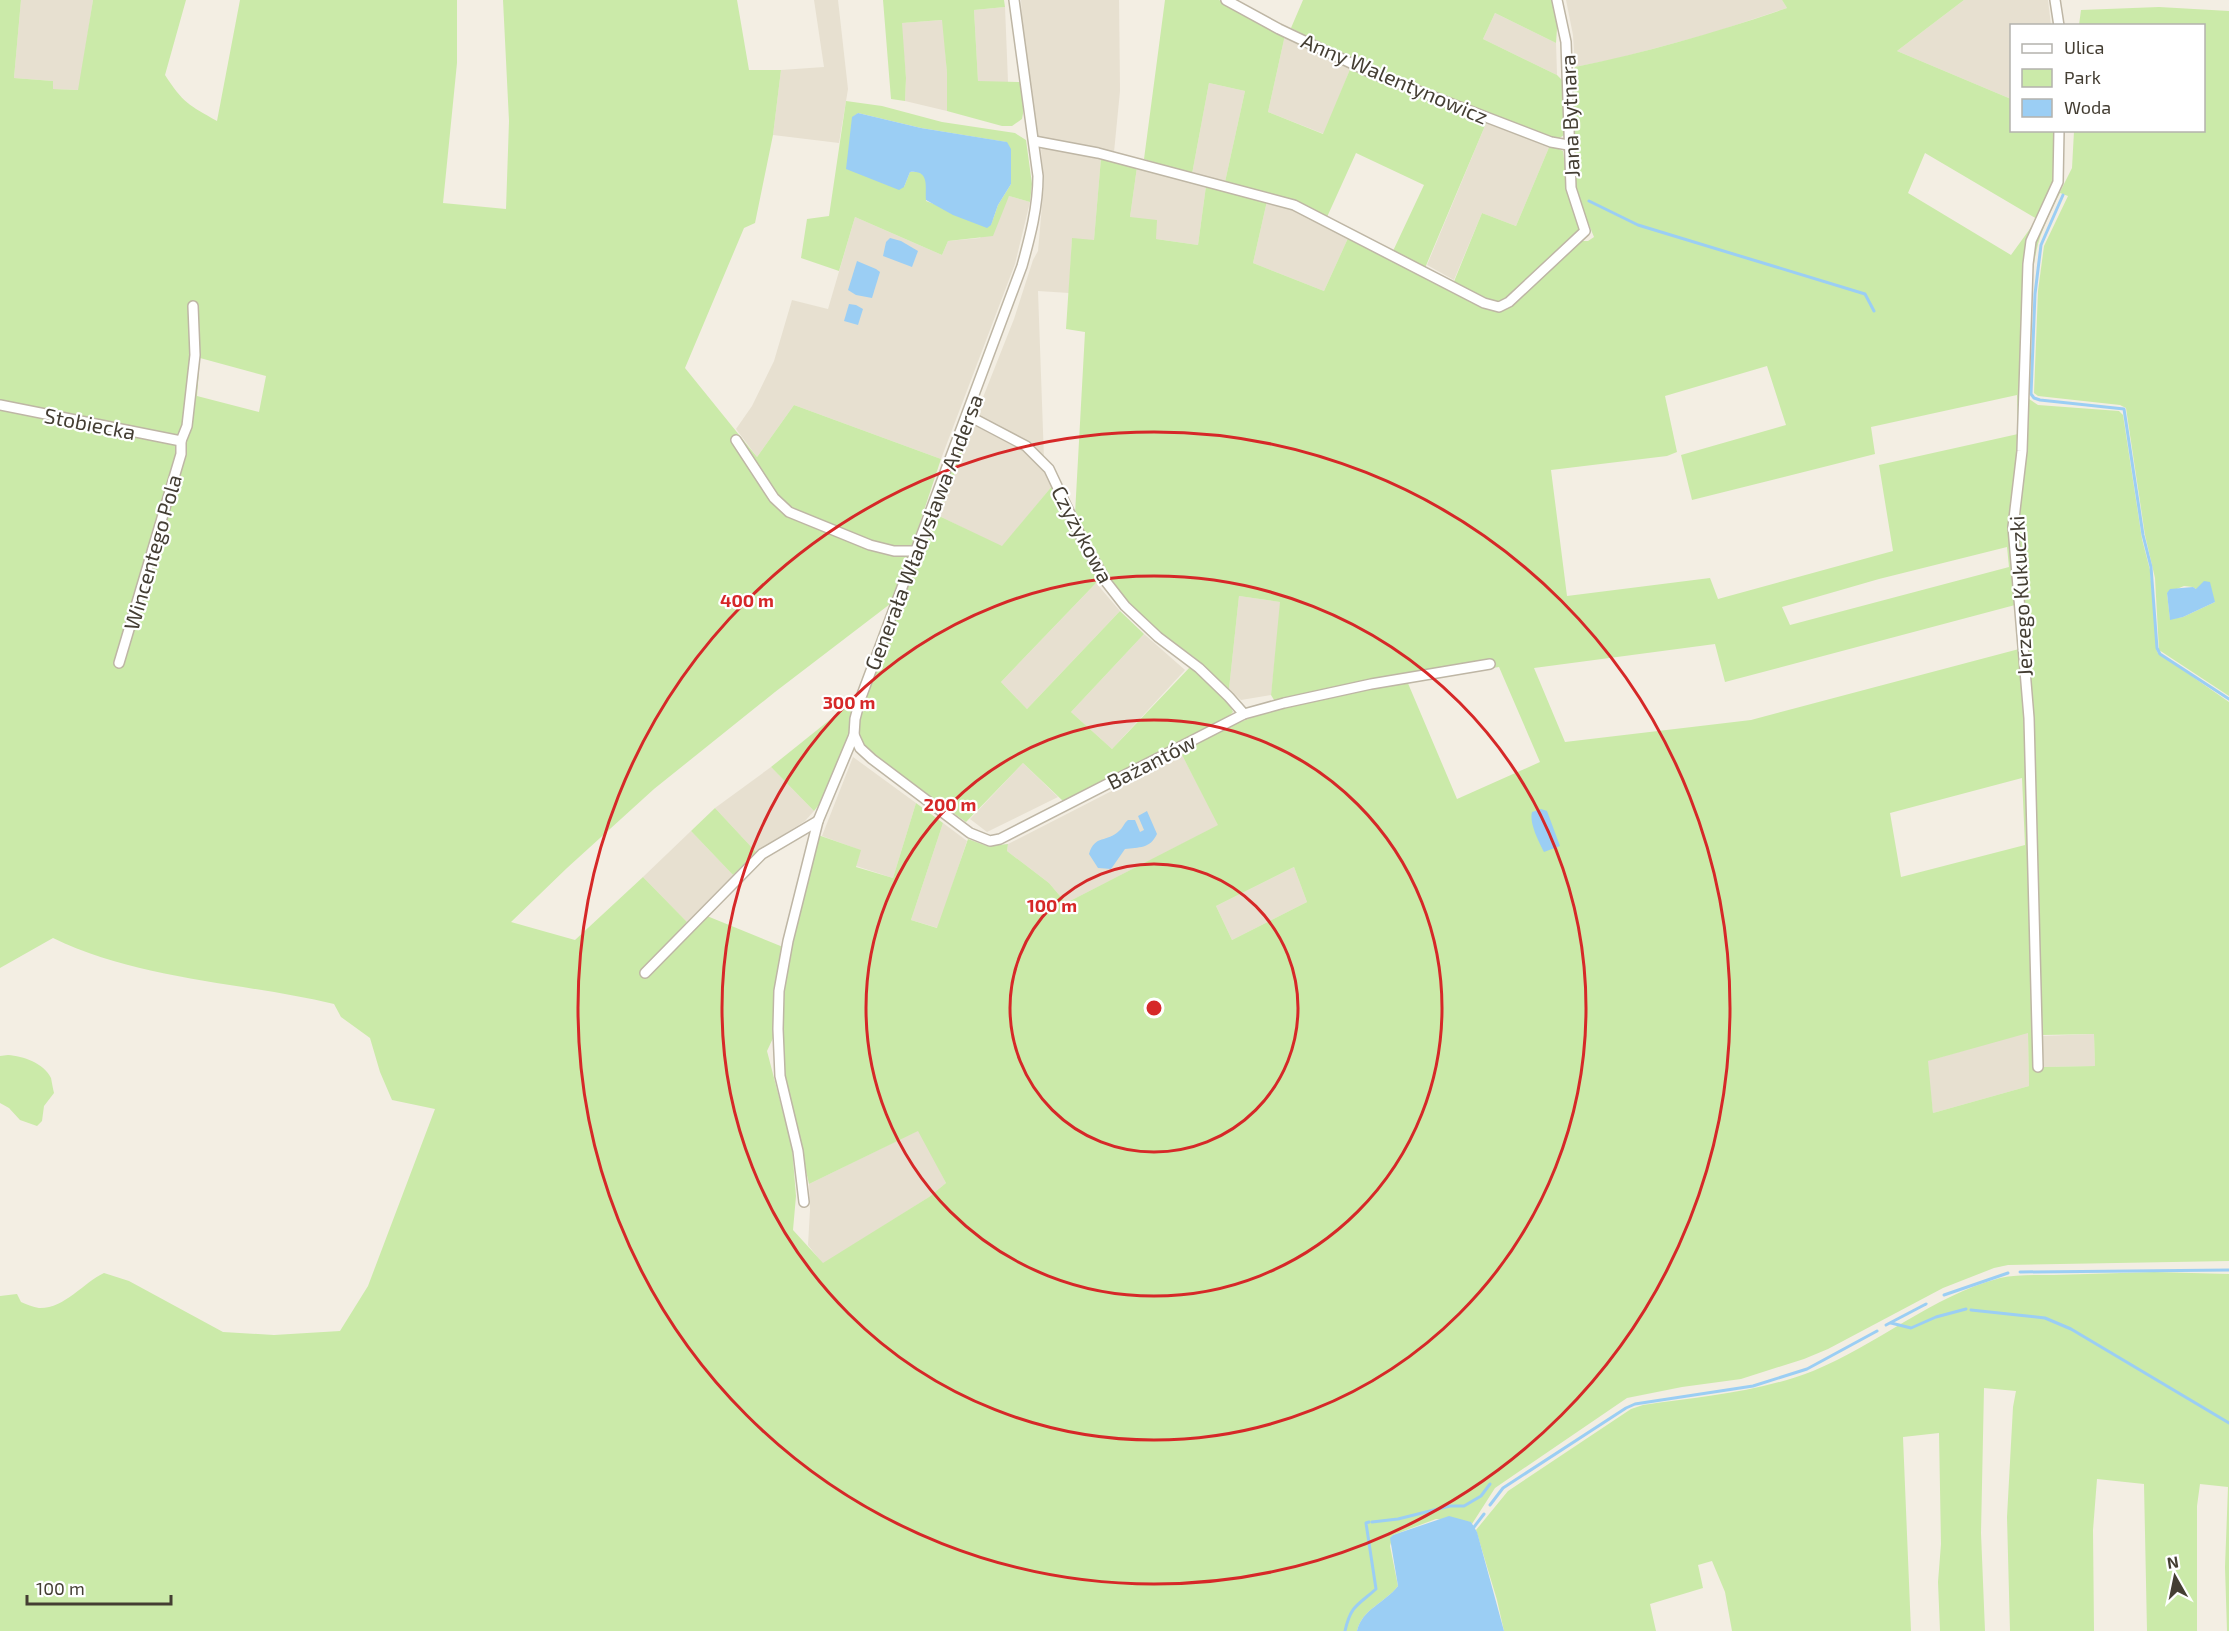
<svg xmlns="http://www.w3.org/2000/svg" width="2229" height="1631" font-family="'Exo 2',sans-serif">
	<rect width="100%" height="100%" fill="#f3eee3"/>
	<g fill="#e7e0d0">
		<polygon points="21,0 93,0 79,90 52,89 53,81 14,78"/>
		<polygon points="814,0 838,0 848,89 839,143 773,135 781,70 824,67"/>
		<polygon points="1021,0 1119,0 1120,91 1114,152 1037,136 1023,36"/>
		<polygon points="1566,0 1782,0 1787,8 1712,33 1615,59 1575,67 1573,35"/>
		<polygon points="1964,0 2048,0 2051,25 2012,26 2011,99 1897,51"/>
		<polygon points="1005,7 1008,82 978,82 974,10"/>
		<polygon points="1495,13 1556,43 1557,75 1483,39"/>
		<polygon points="943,20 947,73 947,111 905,101 906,78 901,23"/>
		<polygon points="1285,35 1351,67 1324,134 1268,112"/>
		<polygon points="1209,83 1245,91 1225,182 1192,174"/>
		<polygon points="1487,121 1550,145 1516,226 1482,213 1454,280 1427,265"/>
		<polygon points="1045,146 1101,158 1094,241 1072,239 1069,293 1038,291 1044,459 1029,442 976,415 1014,319 1033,260 1038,251 1044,183 1041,150"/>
		<polygon points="1137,167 1206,186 1198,245 1156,239 1130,217"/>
		<polygon points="1009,196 1030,202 1015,264 941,459 794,405 757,457 736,429 752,406 774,361 792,300 828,309 855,217 942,255 948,241 980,238"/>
		<polygon points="1267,201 1292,209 1349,236 1324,291 1253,263"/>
		<polygon points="973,425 1025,452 1045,472 1053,485 1002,547 939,516"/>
		<polygon points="1096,583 1120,611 1027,709 1001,682"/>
		<polygon points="1239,596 1281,602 1271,695 1241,700 1229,689"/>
		<polygon points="1144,634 1185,670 1112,749 1071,712"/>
		<polygon points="1182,755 1219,825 1066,903 1049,883 1007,851 1008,844"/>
		<polygon points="853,757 916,803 893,878 856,866 860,850 822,836"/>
		<polygon points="1023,763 1058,797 987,832 970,819"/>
		<polygon points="771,767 814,811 805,821 756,852 715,808"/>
		<polygon points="943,823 967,841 938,928 911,920"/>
		<polygon points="691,831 733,875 687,922 643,877"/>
		<polygon points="1294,867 1307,902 1232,940 1216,906"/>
		<polygon points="2028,1032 2029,1086 1933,1113 1927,1061"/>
		<polygon points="2094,1034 2095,1066 2043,1067 2042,1036"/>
		<polygon points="919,1130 946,1183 929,1197 823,1264 808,1245 810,1210 809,1184"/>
	</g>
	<g fill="#cbeaa9" fill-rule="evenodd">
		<path d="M0,0H21L14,78L53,81V89L78,90L93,0H186L165,75C183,103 189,105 217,121L240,0H457V63L443,203L506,209L509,121L503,0H737L749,70H781L773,135L755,223L744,228L685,368L757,457L794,405L941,459L894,601L775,692L654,789L567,868L511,922L575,940L643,877L687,922L644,968L707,916L783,947L774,1036L767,1051L792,1147L796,1196L793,1230L823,1263L929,1197L946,1183L918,1131L809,1184L781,1063L784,975L818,835L861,850L856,867L893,878L916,803L943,823L911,920L937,928L968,839L987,846L1008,844L1007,851L1049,883L1066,903L1218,825L1182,755L1184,750C1215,733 1245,718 1279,708L1271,695L1280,602L1239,596L1229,689L1194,657L1163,635L1129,604L1099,562L1075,514L1085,332L1066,329L1072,238L1094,240L1101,158L1137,167L1130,217L1157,220L1156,239L1198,245L1206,186L1267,201L1253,263L1324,291L1349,236L1494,310L1581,241H1588L1594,237L1574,189L1570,81L1575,67C1647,52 1717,32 1787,8L1782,0H1964L1897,51L2011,99L2012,130L2054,131L2053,188L2060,192L2072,168L2074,131L2204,130V26L2079,25L2081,10L2159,7L2229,11V696L2159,650L2155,578L2145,535L2126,408L2120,405L2038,396L2034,393L2038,291L2044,246L2068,196L2060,193C2052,208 2043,227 2038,244C2026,292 2029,344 2027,393L2029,399L2038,405L2119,411L2123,415L2142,539L2150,570L2157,652L2229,702V1261L2008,1265L1994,1268L1943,1288L1828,1349L1804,1359L1741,1379L1682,1387L1627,1398L1495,1488L1472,1524L1471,1522L1436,1519L1393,1535L1390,1546L1398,1586C1385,1603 1362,1609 1357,1631H0V1296L17,1294L21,1302C26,1304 33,1307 39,1308C64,1309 83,1283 104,1273L129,1281L223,1332L274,1335L340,1331L368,1286L435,1109L392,1100L380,1072L370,1038L341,1017L334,1004C241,982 139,980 53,938L0,968ZM1925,153L2037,219L2011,255L1908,193ZM200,358L266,376L259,412L197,396ZM1767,366L1786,425L1681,455L1692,500L1875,454L1871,427L2017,395L2018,434L1879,465L1893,551L1718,599L1710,578L1567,596L1551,470L1667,456L1677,452L1665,396ZM2007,547L2009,567L1790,625L1782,607L1879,579ZM2184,586L2193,587L2215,602L2183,617L2170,619L2167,593ZM2015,605L2019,649L1751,720L1565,742L1534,668L1715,644L1725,682ZM1499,667L1540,762L1457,799L1407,681ZM2022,778L2025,845L1901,877L1890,813ZM1294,867L1307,902L1232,940L1216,906ZM2028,1033L2029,1086L1933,1113L1928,1061ZM2094,1034L2095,1066L2043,1067L2042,1035Z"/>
		<polygon points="883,0 1004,0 1005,7 974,10 978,81 1020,82 1024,108 1022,119 1012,126 1002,126 947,111 947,73 942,20 902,23 906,78 905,101 891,99"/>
		<polygon points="1165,0 1219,0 1285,35 1268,112 1323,134 1351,67 1487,121 1425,268 1393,251 1424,185 1356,153 1327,217 1225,182 1245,91 1209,83 1192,174 1144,159"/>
		<polygon points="1303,0 1554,0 1558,14 1556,43 1495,13 1483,39 1557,75 1563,81 1564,135 1558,139 1552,139 1366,67 1291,28"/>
		<path d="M846,101L882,106L942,122L1015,133L1026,140L1032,184L1030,202L1009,196L993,236L948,241L942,255L855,217L839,271L801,258L807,219L829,216ZM858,113L921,128L1006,142L1011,184L998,205L991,225L926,201V179L925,176L919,172H910L904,187L853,117Z"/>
		<polygon points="1550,145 1563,151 1569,198 1579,225 1578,232 1506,301 1492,304 1453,284 1482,213 1516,226"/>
		<polygon points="970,432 939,516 1002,546 1053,485 1097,578 1096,583 1001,682 1027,709 1120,611 1144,634 1071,712 1112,749 1191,666 1228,701 1233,712 1225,720 1063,801 1023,763 966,822 874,756 860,742 858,733 859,714 931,520 967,433"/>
		<path d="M857,698C850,733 837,783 814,811L771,767Z"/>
		<polygon points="715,808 756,852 733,875 691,831"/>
		<path d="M8,1055C23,1056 44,1063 51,1078C52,1083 53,1089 54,1093L44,1106L42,1121L37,1126L20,1120L9,1108L0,1103V1056Z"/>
		<path d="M2154,1272L2229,1274V1631H2227L2225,1567L2228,1487L2200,1484L2197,1506V1631H2147L2144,1484L2097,1479L2093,1530L2094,1631H2010L2007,1517L2013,1407L2016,1391L1984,1388L1981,1533L1985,1631H1940L1938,1582L1941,1544L1939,1433L1903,1437L1911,1631H1732L1725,1592L1712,1561L1698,1565L1703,1588L1650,1604L1656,1631H1504L1497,1600L1476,1530L1508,1491L1631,1409L1643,1405C1700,1397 1759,1392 1813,1371C1877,1345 1932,1296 2000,1278C2017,1274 2037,1275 2054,1275C2088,1274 2121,1273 2154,1272Z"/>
	</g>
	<g fill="#9bcef4">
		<path d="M858,113L921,128L1007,142L1011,149V184L998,205L991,225L987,228L953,215L926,200C925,187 930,170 910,172L904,187L899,190L846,169L852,117Z"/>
		<polygon points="890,238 901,241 918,251 912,267 883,256 886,242"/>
		<polygon points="857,261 876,269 880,272 872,298 856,295 848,290"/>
		<polygon points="849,304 856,305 863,309 858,325 844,321"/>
		<polygon points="2204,581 2210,582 2215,602 2183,617 2170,620 2167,593 2170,589 2193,587 2196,589"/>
		<path d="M1541,809L1547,811L1560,846L1544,852C1539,842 1529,823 1532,812Z"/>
		<path d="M1147,811L1157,834C1150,849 1139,847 1125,849L1111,869L1098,868L1089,854C1095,834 1107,843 1119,831C1123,828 1124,823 1128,820H1135L1140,832L1144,830L1138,816Z"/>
		<path d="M1449,1516L1471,1522L1477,1532L1504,1631H1357C1362,1609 1385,1603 1398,1586L1390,1538L1393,1535Z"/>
	</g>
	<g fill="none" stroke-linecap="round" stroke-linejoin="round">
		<g stroke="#9bcef4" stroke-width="3">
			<polyline points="2063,195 2041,245 2035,294 2031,394 2034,398 2040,400 2124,409 2143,535 2151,567 2157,648 2160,654 2229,699"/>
			<polyline points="1589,201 1638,225 1865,294 1874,311"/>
			<polyline points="2020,1272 2229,1270"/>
			<polyline points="1944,1295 2008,1273"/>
			<polyline points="1971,1310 2045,1318 2071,1329 2229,1423"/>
			<polyline points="1891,1323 1911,1328 1936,1317 1966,1309"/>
			<polyline points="1886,1325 1926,1304"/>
			<polyline points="1490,1505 1503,1488 1626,1408 1635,1404 1753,1386 1807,1369 1877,1331"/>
			<polyline points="1372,1522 1398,1519 1450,1506 1464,1506 1481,1496 1490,1484"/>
			<polyline points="1474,1527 1484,1514"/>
			<path d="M1345,1631C1351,1605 1357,1606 1376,1589L1366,1523L1369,1522"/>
		</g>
		<g stroke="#beb6a5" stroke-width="12">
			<g id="minor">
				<polyline points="1226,0 1279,29 1374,74 1551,142 1568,145"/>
				<polyline points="2055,0 2059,26"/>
				<polyline points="1034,141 1098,153 1294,205 1484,303 1499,307 1509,302 1585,231 1571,188 1566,42 1557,0"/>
				<polyline points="0,405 181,441"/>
				<polyline points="967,415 1026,446 1049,469 1082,539 1107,583 1125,606 1158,637 1199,668 1229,697 1244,714"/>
				<polyline points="736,440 774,498 789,512 870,545 894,551 916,551"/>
				<polyline points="119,663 181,454 181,441 187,426 195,355 193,306"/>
				<polyline points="854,735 860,748 872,759 970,833 990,841 1000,839 1244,714 1284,703 1371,684 1490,664"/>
				<polyline points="645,973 762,854 818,821"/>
				<polyline points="2038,1067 2029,718 2013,527 2022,451 2028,264 2031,241 2058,182 2059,130"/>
				<path d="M804,1202L798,1151L780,1076L778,1029L779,991L788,941L818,821L854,735L855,719L860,700L1022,266C1030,237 1038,207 1038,176L1014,0"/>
			</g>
		</g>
		<use href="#minor" stroke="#fff" stroke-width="9"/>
	</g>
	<g fill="none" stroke="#d62828" stroke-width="3">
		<circle cx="1154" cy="1008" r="144"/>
		<circle cx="1154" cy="1008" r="288"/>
		<circle cx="1154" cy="1008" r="432"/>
		<circle cx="1154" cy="1008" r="576"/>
	</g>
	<g text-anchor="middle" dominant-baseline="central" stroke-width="4.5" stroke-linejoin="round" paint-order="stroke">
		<g font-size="21" fill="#443e33" stroke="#fff">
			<text transform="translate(1395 78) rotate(23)">Anny Walentynowicz</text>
			<text transform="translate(1569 116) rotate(-92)">Jana Bytnara</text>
			<text transform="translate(90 423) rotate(11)">Stobiecka</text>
			<text transform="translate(923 532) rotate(-69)">Generała Władysława Andersa</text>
			<text transform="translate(1083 534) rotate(62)">Czyżykowa</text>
			<text transform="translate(152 552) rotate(-74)">Wincentego Pola</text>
			<text transform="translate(2020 596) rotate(-93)">Jerzego Kukuczki</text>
			<text transform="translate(1151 761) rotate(-27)">Bażantów</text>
		</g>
	</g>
	<circle cx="1154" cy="1008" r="9" fill="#d62828" stroke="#fff" stroke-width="3"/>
	<g font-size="18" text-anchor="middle" font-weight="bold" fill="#d62828" stroke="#fff" stroke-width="4.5" stroke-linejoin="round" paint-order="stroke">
		<text x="747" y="607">400 m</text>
		<text x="849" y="709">300 m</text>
		<text x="950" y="811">200 m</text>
		<text x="1052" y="912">100 m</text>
	</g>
	<rect x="2010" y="24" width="195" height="108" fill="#ffffff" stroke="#b4b2ad" stroke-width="1.5"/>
	<rect x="2022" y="44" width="30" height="9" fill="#ffffff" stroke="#b4b2ad" stroke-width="1.5"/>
	<text x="2064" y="54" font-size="18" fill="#443e33">Ulica</text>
	<rect x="2022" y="69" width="30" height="18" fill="#cbeaa9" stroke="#b4b2ad" stroke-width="1.5"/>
	<text x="2064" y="84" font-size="18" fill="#443e33">Park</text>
	<rect x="2022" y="99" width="30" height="18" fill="#9bcef4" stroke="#b4b2ad" stroke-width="1.5"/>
	<text x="2064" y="114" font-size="18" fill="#443e33">Woda</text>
	<g transform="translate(2175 1577) rotate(351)" stroke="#ffffff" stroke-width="4.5" paint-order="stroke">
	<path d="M0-4.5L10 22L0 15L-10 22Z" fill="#443e33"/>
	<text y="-9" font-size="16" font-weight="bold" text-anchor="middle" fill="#443e33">N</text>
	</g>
	<path d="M27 1595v9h144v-9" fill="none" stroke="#443e33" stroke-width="3"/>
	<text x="36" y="1595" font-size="18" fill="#443e33" stroke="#ffffff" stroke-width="4.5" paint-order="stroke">100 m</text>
</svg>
